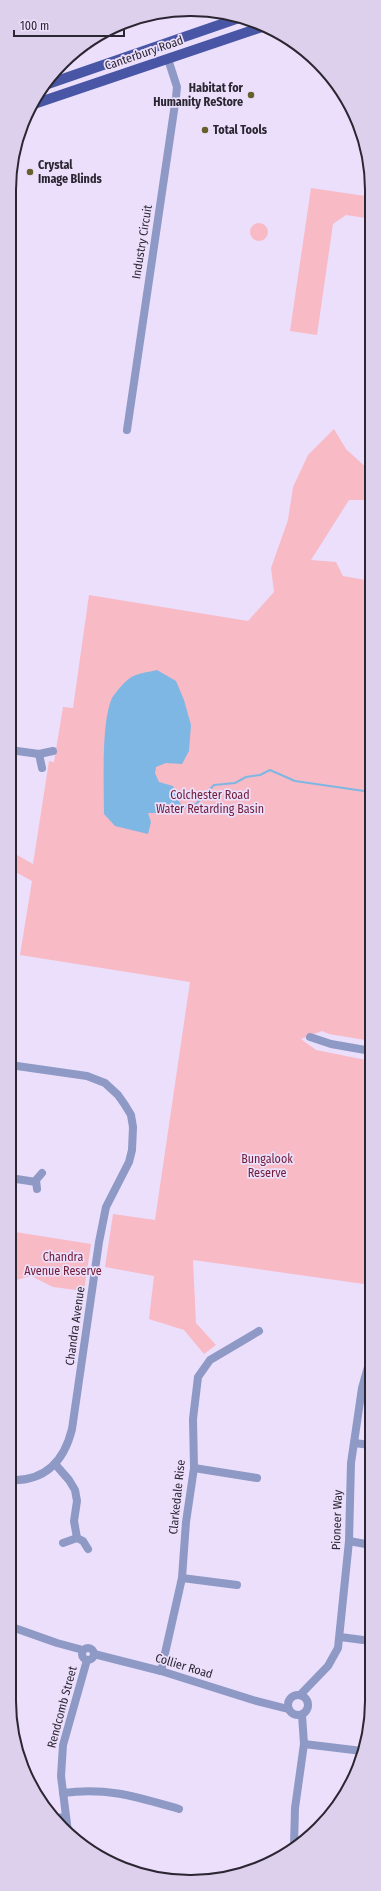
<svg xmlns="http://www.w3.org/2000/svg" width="381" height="1891" font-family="'Fira Sans Condensed',sans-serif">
	<rect width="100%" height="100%" fill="#ebdffc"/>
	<g fill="#f8bac5">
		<polygon points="311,188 372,197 372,219 346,215 333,224 317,335 290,331"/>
		<circle cx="259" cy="232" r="9"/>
		<polygon points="334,429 346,449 371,472 371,500 349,500 311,560 336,562 343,576 371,581 371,616 367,621 371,642 371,673 365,673 371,675 371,1041 329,1034 322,1031 301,1039 316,1050 371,1061 371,1285 193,1260 196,1323 216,1345 204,1354 184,1330 149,1319 154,1276 105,1267 113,1214 155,1220 190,982 20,955 32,881 10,869 10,851 33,864 49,761 54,762 63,707 73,708 89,595 248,621 274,592 271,568 288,520 293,487 308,455"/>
		<polygon points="9,1231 91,1244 84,1291 53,1287 31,1276 9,1282"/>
	</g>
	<path fill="#7eb7e3" d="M157,670L176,681L184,700L191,725L189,751L182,764L166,763L156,767L155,773L159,782L173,786L178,800L184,808L176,813H148L151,822L148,834L115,826L104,814C104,787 101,722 112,698C116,692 124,682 130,678C137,673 149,672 157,670Z"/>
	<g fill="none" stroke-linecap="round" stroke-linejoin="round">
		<polyline stroke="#7eb7e3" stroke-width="2" points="184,808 196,804 214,785 235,783 246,777 260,775 270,770 295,781 371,792"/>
		<g stroke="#8e99c5" stroke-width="8">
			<polyline points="127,430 176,97 177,87 168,59"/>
			<polyline points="10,750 39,754 53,751"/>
			<polyline points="39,754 42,768"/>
			<polyline points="310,1037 331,1044 371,1051"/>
			<polyline points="10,1178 36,1182"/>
			<polyline points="37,1189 36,1180 42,1173"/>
			<polyline points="354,1443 371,1445"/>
			<polyline points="55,1464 69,1480 75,1490 77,1501 74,1521 77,1538"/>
			<polyline points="194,1468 257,1478"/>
			<path d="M9,1480C44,1482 64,1462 72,1429L99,1242L106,1207L129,1162L132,1150L133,1127L131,1115L125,1105L118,1095L105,1083L87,1076L10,1065"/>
			<polyline points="349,1541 371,1545"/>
			<polyline points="63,1543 77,1538 83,1541 88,1549"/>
			<polyline points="182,1578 237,1585"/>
			<polyline points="9,1626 57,1643 83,1650"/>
			<polyline points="340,1637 371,1641"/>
			<circle cx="88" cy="1654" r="6"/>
			<polyline points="94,1654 161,1671 253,1700 288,1709"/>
			<polyline points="161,1671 182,1578 186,1522 194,1468 193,1419 198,1377 210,1360 259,1331"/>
			<circle cx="298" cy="1705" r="10"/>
			<polyline points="300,1695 328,1666 338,1648 349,1541 351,1463 362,1388 371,1356"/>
			<polyline points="304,1744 362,1751"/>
			<path d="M63,1793C108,1787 137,1797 179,1809"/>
			<polyline points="55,1818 66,1817"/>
			<polyline points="68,1832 61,1776 63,1745 87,1660"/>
			<polyline points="294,1846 295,1808 304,1744 302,1715"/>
		</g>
		<g stroke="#4956a5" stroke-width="10">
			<polyline points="48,84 239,18"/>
			<polyline points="31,105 265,26"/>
		</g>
	</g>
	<g fill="#675f2c" stroke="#ebdffc" stroke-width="1.5">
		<circle cx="251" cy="95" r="4"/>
		<circle cx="205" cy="130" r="4"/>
		<circle cx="30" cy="172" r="4"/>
	</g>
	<g text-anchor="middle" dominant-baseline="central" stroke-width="3.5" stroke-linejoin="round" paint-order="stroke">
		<g font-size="12" fill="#2b2631" stroke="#ebdffc">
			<text transform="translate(144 53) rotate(-19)">Canterbury Road</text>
			<text transform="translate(142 242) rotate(-81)">Industry Circuit</text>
			<text transform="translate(75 1326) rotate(-82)">Chandra Avenue</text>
			<text transform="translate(177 1497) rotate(-84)">Clarkedale Rise</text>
			<text transform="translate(337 1520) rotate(-88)">Pioneer Way</text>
			<text transform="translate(184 1666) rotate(17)">Collier Road</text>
			<text transform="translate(62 1707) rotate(-75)">Rendcomb Street</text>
		</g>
		<g font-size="12" font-weight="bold" fill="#2b2631" stroke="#ebdffc" text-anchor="start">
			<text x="243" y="88" text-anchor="end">Habitat for<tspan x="243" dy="14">Humanity ReStore</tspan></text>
			<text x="213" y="130">Total Tools</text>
			<text x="38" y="165">Crystal<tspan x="38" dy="14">Image Blinds</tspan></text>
		</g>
		<g font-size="12" fill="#711d36" stroke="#ebdffc">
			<text x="210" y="795">Colchester Road<tspan x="210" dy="14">Water Retarding Basin</tspan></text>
			<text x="267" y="1159">Bungalook<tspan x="267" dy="14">Reserve</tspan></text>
			<text x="63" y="1257">Chandra<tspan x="63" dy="14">Avenue Reserve</tspan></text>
		</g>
	</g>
	<path d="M0 0H381V1891H0ZM190 16H191A174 174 0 0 1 365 190V1701A174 174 0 0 1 191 1875H190A174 174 0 0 1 16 1701V190A174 174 0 0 1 190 16Z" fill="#dcd0ec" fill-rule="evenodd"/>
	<path fill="none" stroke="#2b2631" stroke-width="2" d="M190 16H191A174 174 0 0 1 365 190V1701A174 174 0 0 1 191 1875H190A174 174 0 0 1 16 1701V190A174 174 0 0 1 190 16Z"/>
	<path d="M14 30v6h110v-6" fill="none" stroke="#2b2631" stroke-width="2"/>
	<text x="20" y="30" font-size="12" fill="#2b2631" stroke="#ebdffc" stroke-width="3" paint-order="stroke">100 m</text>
</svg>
